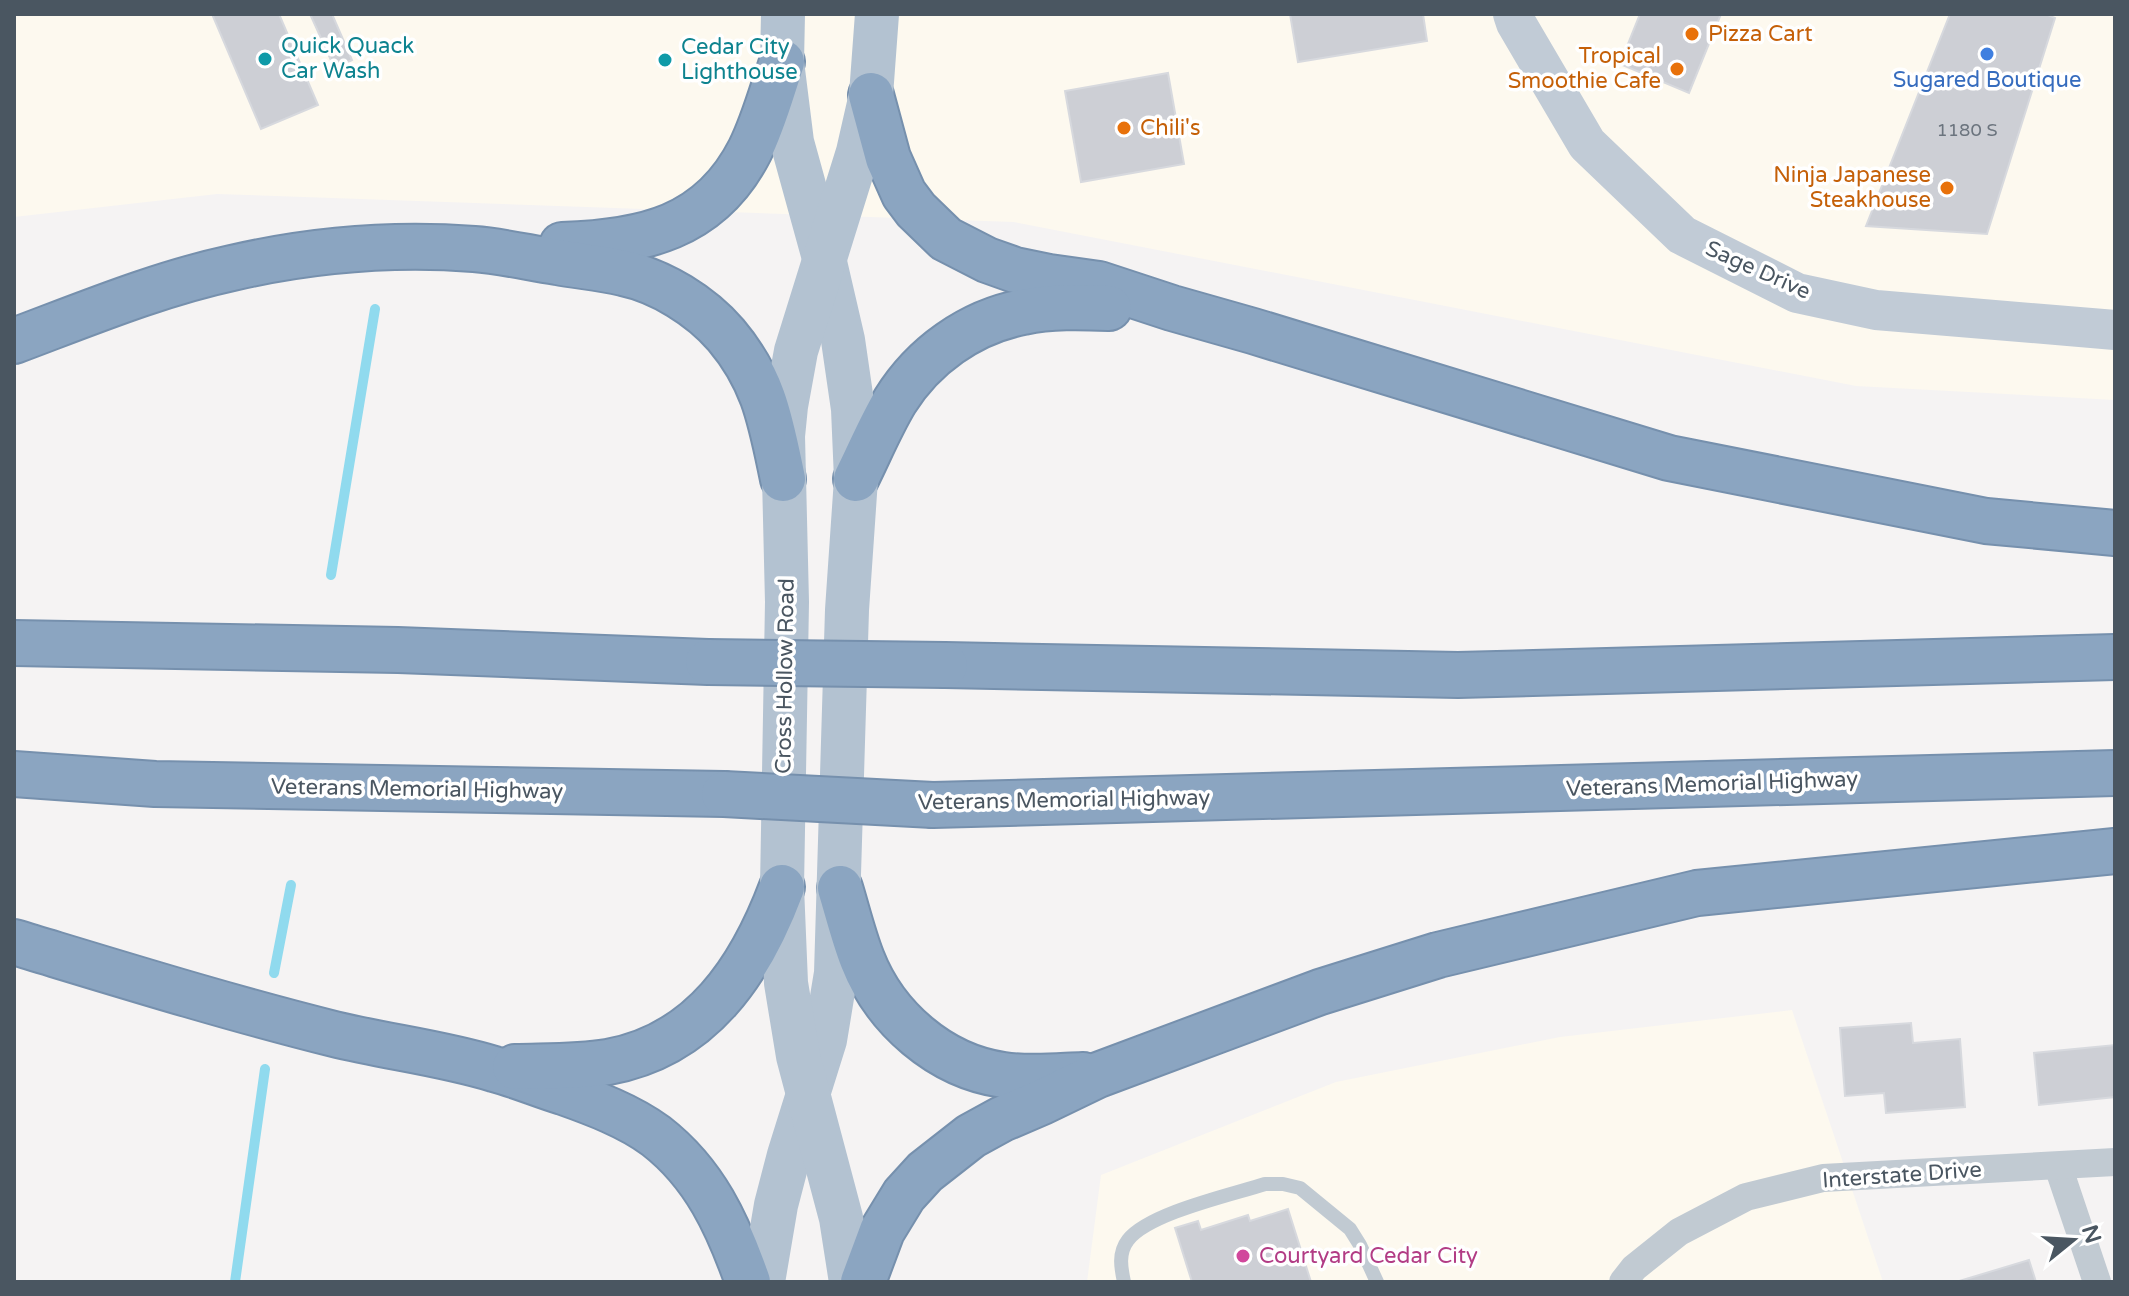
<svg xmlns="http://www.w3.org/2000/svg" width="2129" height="1296" font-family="'Varela Round',sans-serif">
	<rect width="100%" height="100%" fill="#f5f3f3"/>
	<g fill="#fdf9ef">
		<polygon points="14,14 2115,14 2115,400 1856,386 1014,222 217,194 14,217"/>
		<polygon points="1792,1010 1883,1282 1087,1282 1101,1175 1336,1082 1560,1037"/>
	</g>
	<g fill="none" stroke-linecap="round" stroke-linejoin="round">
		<g stroke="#90daee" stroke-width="10">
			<polyline points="331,575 375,309"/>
			<polyline points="274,973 291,885"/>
			<polyline points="235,1282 265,1069"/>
		</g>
	</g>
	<g fill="#cdcfd5" stroke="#d7d9de" stroke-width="2">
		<polygon points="212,14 279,14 318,105 261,129"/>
		<polygon points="310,14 332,14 352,60 335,69"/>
		<polygon points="1290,14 1423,14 1427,41 1298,62"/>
		<polygon points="1640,14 1721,14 1689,93 1620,64"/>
		<polygon points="1950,14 2046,14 2055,18 1987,234 1866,226"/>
		<polygon points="1168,73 1184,164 1081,182 1065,91"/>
		<polygon points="1911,1023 1913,1043 1960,1039 1965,1107 1886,1113 1884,1093 1845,1096 1840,1028"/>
		<polygon points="2115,1045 2115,1097 2039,1105 2034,1053"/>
		<polygon points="1288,1209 1311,1282 1192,1282 1175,1228 1198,1221 1201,1230 1248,1215 1250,1221"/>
		<polygon points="2029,1260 2036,1282 1956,1282"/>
	</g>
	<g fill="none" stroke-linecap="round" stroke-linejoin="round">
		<g stroke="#7690ad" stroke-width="48">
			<g id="motorway">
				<polyline points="871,95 888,158 904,194 916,210 946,239 987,260 1015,270 1049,277 1099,284 1172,308 1253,331 1669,458 1986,521 2115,533"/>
				<path d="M562,245C642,242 710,229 750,150C764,122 772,91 782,62"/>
				<path d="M14,341C86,314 158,284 232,268C310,250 394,243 474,249C502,251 530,258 557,262C579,266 602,268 623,273C661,281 701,306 726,335C765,381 771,422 783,479"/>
				<path d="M856,479C869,453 880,426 895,401C923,356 970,322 1023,312C1051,306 1081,307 1109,308"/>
				<polyline points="14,643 398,650 708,662"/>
				<polyline points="945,665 1458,675 2115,657"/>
				<polyline points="14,774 155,784 724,794"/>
				<polyline points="933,805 2115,773"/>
				<path d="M840,888C847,911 853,936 862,959C885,1018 940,1066 1003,1075C1029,1079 1057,1076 1083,1075"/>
				<path d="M14,942C120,974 226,1007 334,1034C387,1047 442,1053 494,1069C517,1075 540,1085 563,1092C594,1103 629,1116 656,1136C705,1174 728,1225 748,1282"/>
				<path d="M515,1067C546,1066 578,1067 608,1062C702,1045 751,970 782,887"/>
				<polyline points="863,1282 882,1231 904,1195 925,1172 971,1136 1002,1119 1042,1102 1098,1075 1320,992 1438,955 1697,893 2115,851"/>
			</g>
		</g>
		<path stroke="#c1cad2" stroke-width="14" d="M1124,1282C1121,1268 1118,1253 1128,1240C1149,1213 1231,1195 1265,1184H1283L1300,1188L1350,1229L1360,1245L1377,1282"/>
		<g stroke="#c1cad2" stroke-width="28">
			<polyline points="2058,1166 2097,1282"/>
			<polyline points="1623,1282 1634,1268 1679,1232 1746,1197 1823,1178 2115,1162"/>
		</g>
		<polyline stroke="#c1cbd6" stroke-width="40" points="1513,14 1516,23 1587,144 1682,235 1797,293 1876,310 2115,330"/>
		<g stroke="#b3c2d1" stroke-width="44">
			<polyline points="763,1282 776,1205 789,1155 825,1040 836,973 847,610 856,479 853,409 843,340 824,258 792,142 782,62 783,14"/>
			<polyline points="851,1282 841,1218 798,1056 786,983 782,887 787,602 783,436 786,406 796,351 858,152 871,95 877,14"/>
		</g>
		<use href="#motorway" stroke="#8ba5c1" stroke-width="44"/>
		<g stroke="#7690ad" stroke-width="48" stroke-linecap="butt">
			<g id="motorway-bridge">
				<polyline points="708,662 945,665"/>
				<polyline points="724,794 933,805"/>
			</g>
		</g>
		<use href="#motorway-bridge" stroke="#8ba5c1" stroke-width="44"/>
	</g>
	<g fill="#e8710a" stroke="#fff" stroke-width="3">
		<circle cx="1692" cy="34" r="8"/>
		<circle cx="1677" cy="69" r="8"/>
		<circle cx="1124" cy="128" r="8"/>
		<circle cx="1947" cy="188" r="8"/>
	</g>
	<circle fill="#3f7fe0" stroke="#fff" stroke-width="3" cx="1987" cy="54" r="8"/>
	<g fill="#0f9aa8" stroke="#fff" stroke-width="3">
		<circle cx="265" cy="59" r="8"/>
		<circle cx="665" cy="60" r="8"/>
	</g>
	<circle fill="#d1479c" stroke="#fff" stroke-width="3" cx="1243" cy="1256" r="8"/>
	<g text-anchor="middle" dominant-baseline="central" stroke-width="7" stroke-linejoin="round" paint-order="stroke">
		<g font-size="18" fill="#6b747e">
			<text x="1967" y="130">1180 S</text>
		</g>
		<g font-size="22" fill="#c56008" stroke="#fff" text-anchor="start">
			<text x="1708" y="34">Pizza Cart</text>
			<text x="1661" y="56" text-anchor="end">Tropical<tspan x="1661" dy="25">Smoothie Cafe</tspan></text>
			<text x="1140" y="128">Chili's</text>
			<text x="1931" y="175" text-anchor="end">Ninja Japanese<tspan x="1931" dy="25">Steakhouse</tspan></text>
		</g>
		<g font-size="22" fill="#0d838f" stroke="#fff" text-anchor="start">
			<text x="281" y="46">Quick Quack<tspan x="281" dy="25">Car Wash</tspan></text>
			<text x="681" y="47">Cedar City<tspan x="681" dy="25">Lighthouse</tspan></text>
		</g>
		<g font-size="22" fill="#366cbe" stroke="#fff">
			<text x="1987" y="80">Sugared Boutique</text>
		</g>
		<g font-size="22" fill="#4a5661" stroke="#fff">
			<text transform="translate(1758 270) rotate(24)">Sage Drive</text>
			<text transform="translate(785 676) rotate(-89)">Cross Hollow Road</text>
			<text transform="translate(1712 784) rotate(-2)">Veterans Memorial Highway</text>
			<text transform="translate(417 789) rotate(1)">Veterans Memorial Highway</text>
			<text transform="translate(1064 800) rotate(-1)">Veterans Memorial Highway</text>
			<text transform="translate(1902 1175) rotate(-4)">Interstate Drive</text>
		</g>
		<g font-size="22" fill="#b23c85" stroke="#fff" text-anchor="start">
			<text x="1259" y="1256">Courtyard Cedar City</text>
		</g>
	</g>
	<rect width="2129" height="1296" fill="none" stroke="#4a5661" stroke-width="32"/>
	<g transform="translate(2073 1240) rotate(72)" stroke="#ffffff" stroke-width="6" paint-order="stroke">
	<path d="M0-6L14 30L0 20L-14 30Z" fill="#4a5661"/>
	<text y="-12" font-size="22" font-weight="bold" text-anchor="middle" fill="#4a5661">N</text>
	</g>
</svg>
